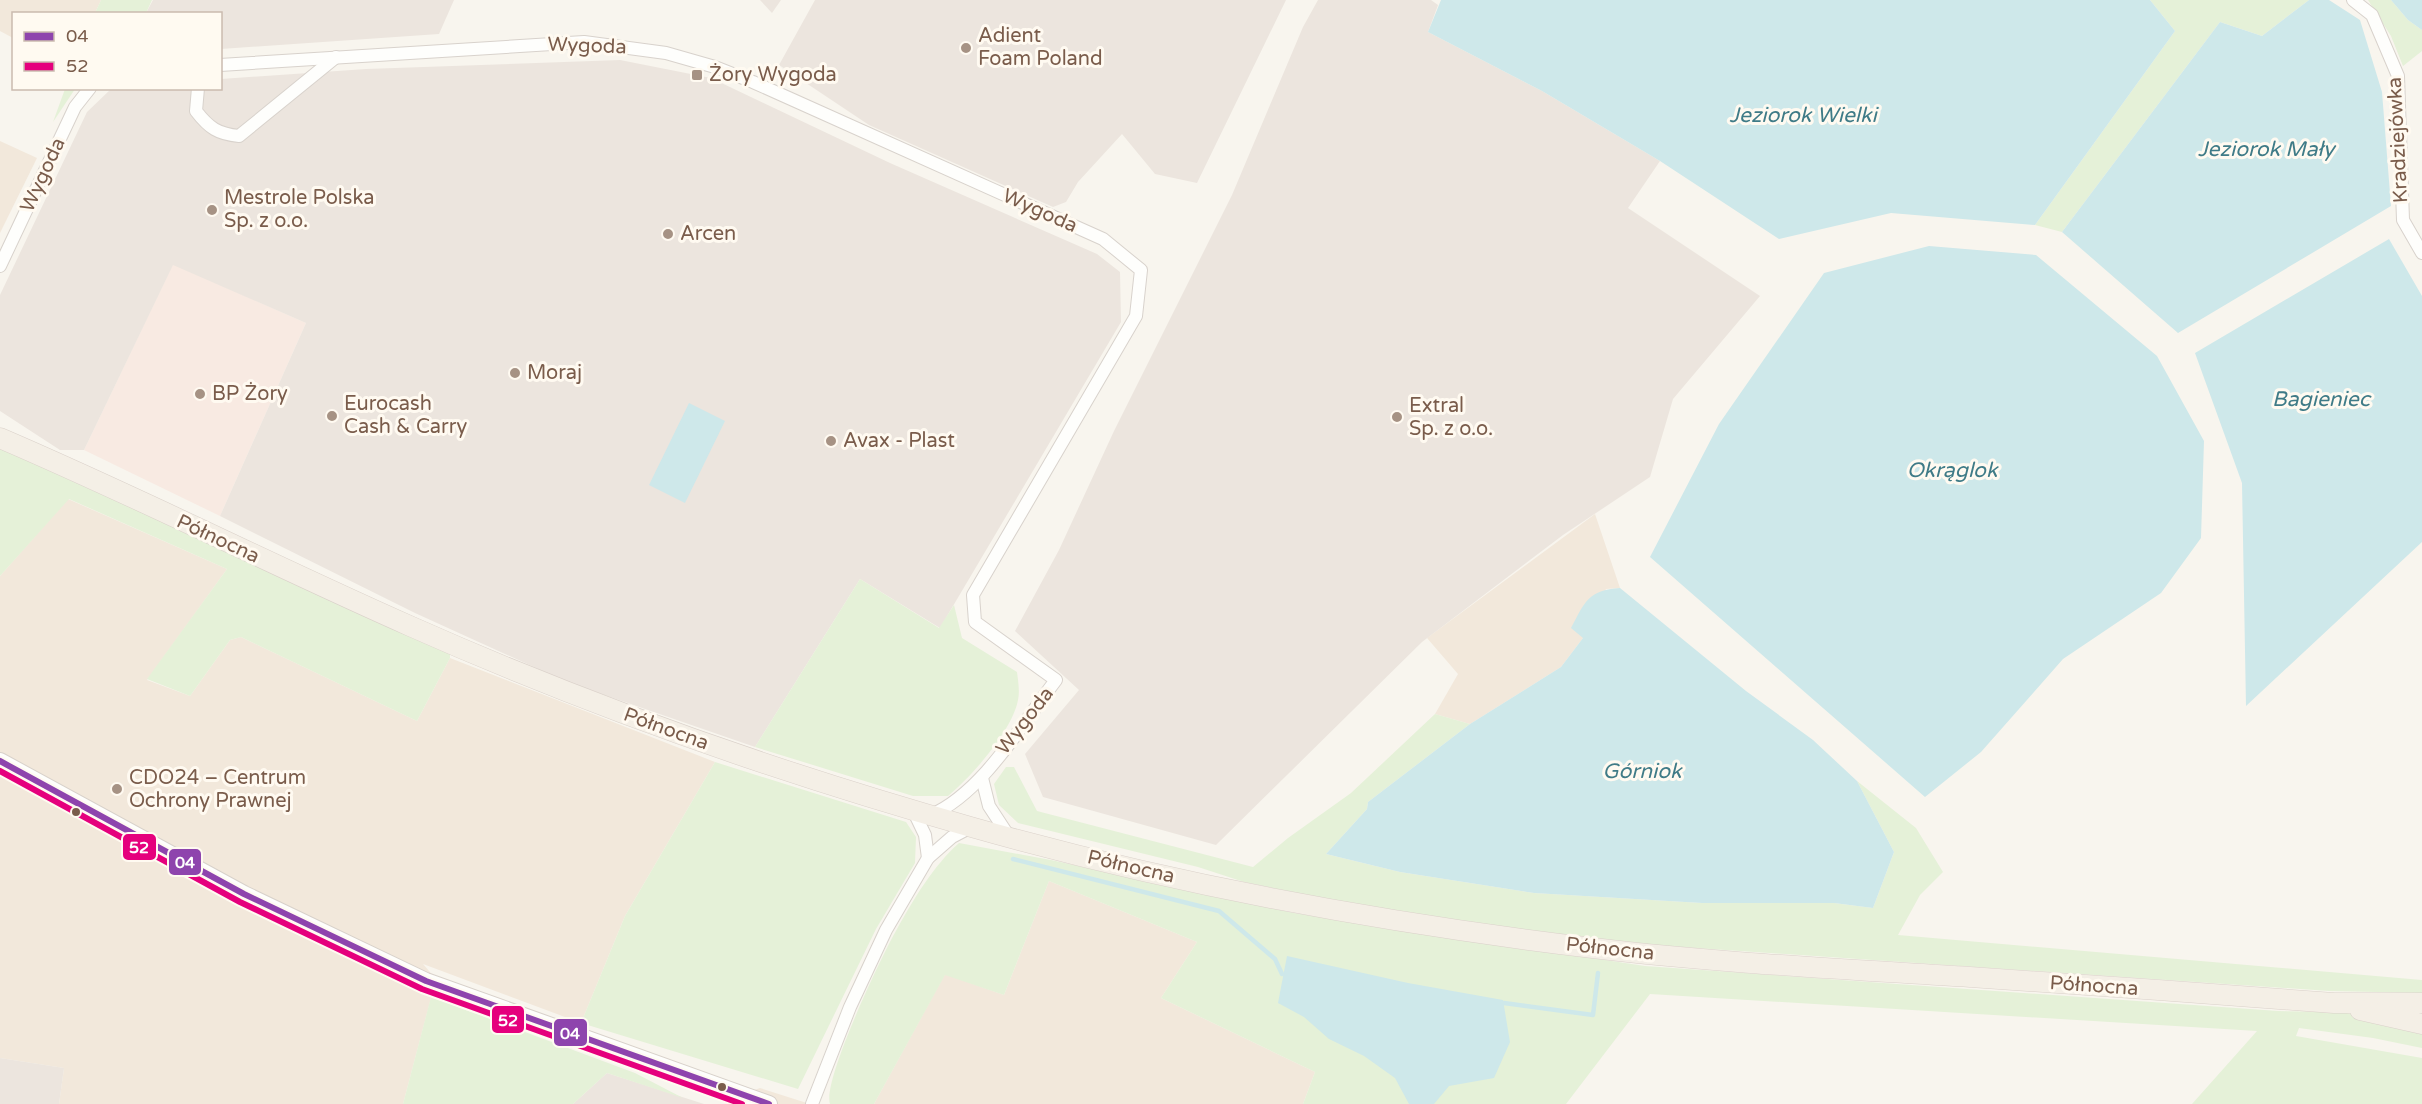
<svg xmlns="http://www.w3.org/2000/svg" width="2422" height="1104" font-family="'Varela Round',sans-serif">
	<rect width="100%" height="100%" fill="#f8f5ee"/>
	<g fill="#f2e8db">
		<polygon points="0,0 101,0 95,13 14,14 13,38 0,31"/>
		<polygon points="0,141 37,158 0,233"/>
		<polygon points="68,499 227,569 147,680 190,696 230,640 241,637 417,721 450,658 715,762 625,916 581,1023 423,964 436,979 403,1104 59,1104 64,1068 0,1058 0,576"/>
		<polygon points="1595,514 1620,588 1606,589 1583,638 1561,667 1470,724 1435,714 1458,674 1427,638"/>
		<polygon points="1049,881 1197,942 1161,998 1315,1072 1303,1104 874,1104 945,974 1004,995"/>
		<polygon points="760,1088 810,1104 746,1104 749,1092"/>
	</g>
	<polygon fill="#f8eae2" points="173,264 306,323 220,516 84,450"/>
	<g fill="#ece5de">
		<polygon points="153,0 454,0 439,34 221,49 220,14 146,13"/>
		<polygon points="760,0 781,0 772,13"/>
		<polygon points="815,0 1286,0 1197,183 1155,174 1122,134 1078,182 1066,202 1053,207 869,125 779,65"/>
		<polygon points="1318,0 1431,0 1438,5 1428,32 1542,91 1660,161 1628,208 1760,296 1673,399 1650,477 1563,535 1422,642 1216,845 1043,797 1025,754 1079,690 1015,631 1059,550 1114,431 1232,195 1303,27"/>
		<polygon points="620,60 711,78 890,163 1097,254 1120,272 1121,322 940,628 860,579 755,747 567,682 415,613 220,516 306,323 173,265 84,450 60,450 0,411 0,295 87,112 111,89 220,88 221,79 366,69"/>
		<polygon points="0,1058 64,1068 59,1104 0,1104"/>
		<polygon points="607,1073 704,1104 573,1104"/>
	</g>
	<g fill="#e5f1d8">
		<polygon points="101,0 152,0 146,13 95,13"/>
		<polygon points="2150,0 2309,0 2262,36 2220,22 2062,232 2035,225 2175,31"/>
		<polygon points="2368,0 2391,0 2408,20 2422,30 2422,51 2403,66 2391,36"/>
		<polygon points="65,88 75,89 53,122 65,89"/>
		<polygon points="0,448 450,653 450,658 417,721 241,637 230,640 190,696 147,679 227,569 69,499 0,576"/>
		<path d="M860,579L939,628L954,605L962,638L1017,672C1018,680 1020,691 1018,700C1012,731 972,776 948,796H913L755,747Z"/>
		<polygon points="1435,714 1470,724 1368,802 1367,809 1326,854 1400,872 1534,893 1702,903 1834,903 1873,908 1894,852 1857,781 1916,828 1943,872 1920,895 1898,935 2422,980 2422,993 2329,991 1609,942 1388,912 1244,882 1198,867 1018,823 999,805 994,784 1006,767 1014,767 1037,811 1253,867 1288,838 1351,793"/>
		<polygon points="715,762 906,822 916,837 915,863 876,929 798,1089 581,1023 625,916"/>
		<path d="M959,843L1051,860L1294,913L1645,966L2278,1011L2342,1012L2422,1029V1048L2373,1038L2299,1028L2296,1036L2422,1058V1104H2192L2257,1031L1650,994L1566,1104H1303L1315,1072L1161,998L1197,942L1049,881L1004,995L945,975L874,1104H830C822,1081 882,955 897,929C913,900 934,865 959,843Z"/>
		<polygon points="431,997 635,1073 683,1098 607,1073 573,1104 403,1104"/>
	</g>
	<g fill="#cee8ea">
		<polygon points="1441,0 2150,0 2175,31 2035,225 1891,213 1779,239 1660,161 1542,91 1428,32"/>
		<polygon points="2309,0 2329,0 2360,20 2382,92 2391,206 2178,333 2062,232 2220,22 2262,36"/>
		<polygon points="2391,0 2422,0 2422,30 2408,20"/>
		<polygon points="2389,239 2422,296 2422,542 2246,706 2242,483 2195,353"/>
		<polygon points="1929,246 2036,255 2157,356 2204,441 2201,538 2161,593 2063,659 1981,752 1925,797 1650,557 1719,424 1824,273"/>
		<polygon points="689,403 725,421 685,503 649,485"/>
		<path d="M1620,588L1746,691L1813,740L1857,781L1894,852L1873,908L1834,903H1702L1534,893L1400,872L1326,854L1367,809L1368,802L1470,724L1561,667L1583,638L1571,628C1585,602 1588,590 1620,588Z"/>
		<polygon points="1287,956 1408,983 1503,1000 1510,1042 1494,1078 1449,1086 1434,1104 1409,1104 1395,1078 1364,1056 1329,1039 1304,1017 1278,1003"/>
	</g>
	<g fill="none" stroke-linecap="round" stroke-linejoin="round">
		<g stroke="#cee8ea" stroke-width="4.5">
			<polyline points="1013,859 1219,911 1275,959 1282,974"/>
			<polyline points="1504,1003 1593,1015 1598,973"/>
		</g>
		<g stroke="#d8d2cc" stroke-width="14">
			<g id="street">
				<polyline points="2353,0 2372,15 2398,76 2403,220 2422,253"/>
				<path d="M220,65L584,42L666,53L715,67L753,82L1103,239L1141,270L1136,316L973,595L975,622L1056,680C1022,724 982,793 931,815"/>
				<path d="M198,88L196,111C209,128 218,134 239,136L336,57"/>
				<polyline points="0,266 75,107 90,88"/>
				<polyline points="982,778 989,806 1010,838"/>
				<polyline points="913,810 925,835 928,858"/>
				<polyline points="812,1104 850,1007 886,930 928,858 952,837 971,827"/>
			</g>
		</g>
		<g stroke="#d8d1ca" stroke-width="18">
			<polyline id="secondary" points="0,761 244,894 426,981 769,1104"/>
		</g>
		<g stroke="#dad1ca" stroke-width="21">
			<g id="primary">
				<path d="M0,438C138,497 272,565 410,626C592,707 780,773 971,827C1175,885 1383,923 1593,948C1718,963 1844,969 1970,977C2091,985 2213,994 2334,1003H2422"/>
				<polyline points="2360,1010 2422,1024"/>
			</g>
		</g>
		<use href="#street" stroke="#fefefc" stroke-width="12"/>
		<use href="#secondary" stroke="#fefefc" stroke-width="16"/>
		<use href="#primary" stroke="#f4efe6" stroke-width="20"/>
		<g stroke="#fffaf1" stroke-width="10">
			<polyline id="bus-1" points="0,761 244,894 426,981 769,1104"/>
		</g>
		<g stroke="#fffaf1" stroke-width="10">
			<polyline id="bus-2" points="0,771 240,902 422,989 742,1104"/>
		</g>
		<use href="#bus-1" stroke="#8e44ad" stroke-width="6"/>
		<use href="#bus-2" stroke="#e5007d" stroke-width="6"/>
	</g>
	<g fill="#a69284" stroke="#fffaf1" stroke-width="2">
		<circle cx="966" cy="48" r="6"/>
		<rect x="691" y="69" width="12" height="12" rx="3"/>
		<circle cx="212" cy="210" r="6"/>
		<circle cx="668" cy="234" r="6"/>
		<circle cx="515" cy="373" r="6"/>
		<circle cx="200" cy="394" r="6"/>
		<circle cx="332" cy="416" r="6"/>
		<circle cx="1397" cy="417" r="6"/>
		<circle cx="831" cy="441" r="6"/>
		<circle cx="117" cy="789" r="6"/>
	</g>
	<g fill="#7a5c4b" stroke="#fffaf1" stroke-width="2">
		<circle cx="76" cy="812" r="5"/>
		<circle cx="722" cy="1087" r="5"/>
	</g>
	<g text-anchor="middle" dominant-baseline="central" stroke-width="6" stroke-linejoin="round" paint-order="stroke">
		<g font-size="20" fill="#7a5c4b" stroke="#fffaf1" text-anchor="start">
			<text x="978" y="36">Adient<tspan x="978" dy="23">Foam Poland</tspan></text>
			<text x="709" y="75">Żory Wygoda</text>
			<text x="224" y="198">Mestrole Polska<tspan x="224" dy="23">Sp. z o.o.</tspan></text>
			<text x="680" y="234">Arcen</text>
			<text x="527" y="373">Moraj</text>
			<text x="212" y="394">BP Żory</text>
			<text x="344" y="404">Eurocash<tspan x="344" dy="23">Cash &amp; Carry</tspan></text>
			<text x="1409" y="406">Extral<tspan x="1409" dy="23">Sp. z o.o.</tspan></text>
			<text x="843" y="441">Avax - Plast</text>
			<text x="129" y="778">CDO24 – Centrum<tspan x="129" dy="23">Ochrony Prawnej</tspan></text>
		</g>
		<g font-size="20" fill="#7a5c4b" stroke="#fffaf1">
			<text transform="translate(587 46) rotate(2)">Wygoda</text>
			<text transform="translate(2398 140) rotate(-93)">Kradziejówka</text>
			<text transform="translate(43 175) rotate(-65)">Wygoda</text>
			<text transform="translate(1040 211) rotate(24)">Wygoda</text>
			<text transform="translate(218 539) rotate(25)">Północna</text>
			<text transform="translate(1025 721) rotate(-52)">Wygoda</text>
			<text transform="translate(666 729) rotate(20)">Północna</text>
			<text transform="translate(1131 867) rotate(13)">Północna</text>
			<text transform="translate(1610 949) rotate(6)">Północna</text>
			<text transform="translate(2094 986) rotate(4)">Północna</text>
		</g>
		<g font-size="21" font-style="italic" fill="#3f7b87" stroke="#fffaf1">
			<text x="1803" y="115">Jeziorok Wielki</text>
			<text x="2266" y="149">Jeziorok Mały</text>
			<text x="2321" y="399">Bagieniec</text>
			<text x="1952" y="470">Okrąglok</text>
			<text x="1642" y="771">Górniok</text>
		</g>
	</g>
	<g stroke="#fffaf1" stroke-width="2">
		<rect x="122" y="833" width="35" height="28" rx="6" fill="#e5007d"/>
		<rect x="168" y="848" width="34" height="28" rx="6" fill="#8e44ad"/>
		<rect x="491" y="1005" width="34" height="29" rx="6" fill="#e5007d"/>
		<rect x="553" y="1018" width="35" height="29" rx="6" fill="#8e44ad"/>
	</g>
	<g font-size="16" text-anchor="middle" font-weight="bold" fill="#fff">
		<text x="139" y="853">52</text>
		<text x="185" y="868">04</text>
		<text x="508" y="1026">52</text>
		<text x="570" y="1039">04</text>
	</g>
	<rect x="12" y="12" width="210" height="78" fill="#fffaf1" stroke="#cabbaf" stroke-width="1.5"/>
	<rect x="24" y="32" width="30" height="9" fill="#8e44ad" stroke="#cabbaf" stroke-width="1.5"/>
	<text x="66" y="42" font-size="18" fill="#7a5c4b">04</text>
	<rect x="24" y="62" width="30" height="9" fill="#e5007d" stroke="#cabbaf" stroke-width="1.5"/>
	<text x="66" y="72" font-size="18" fill="#7a5c4b">52</text>
</svg>
